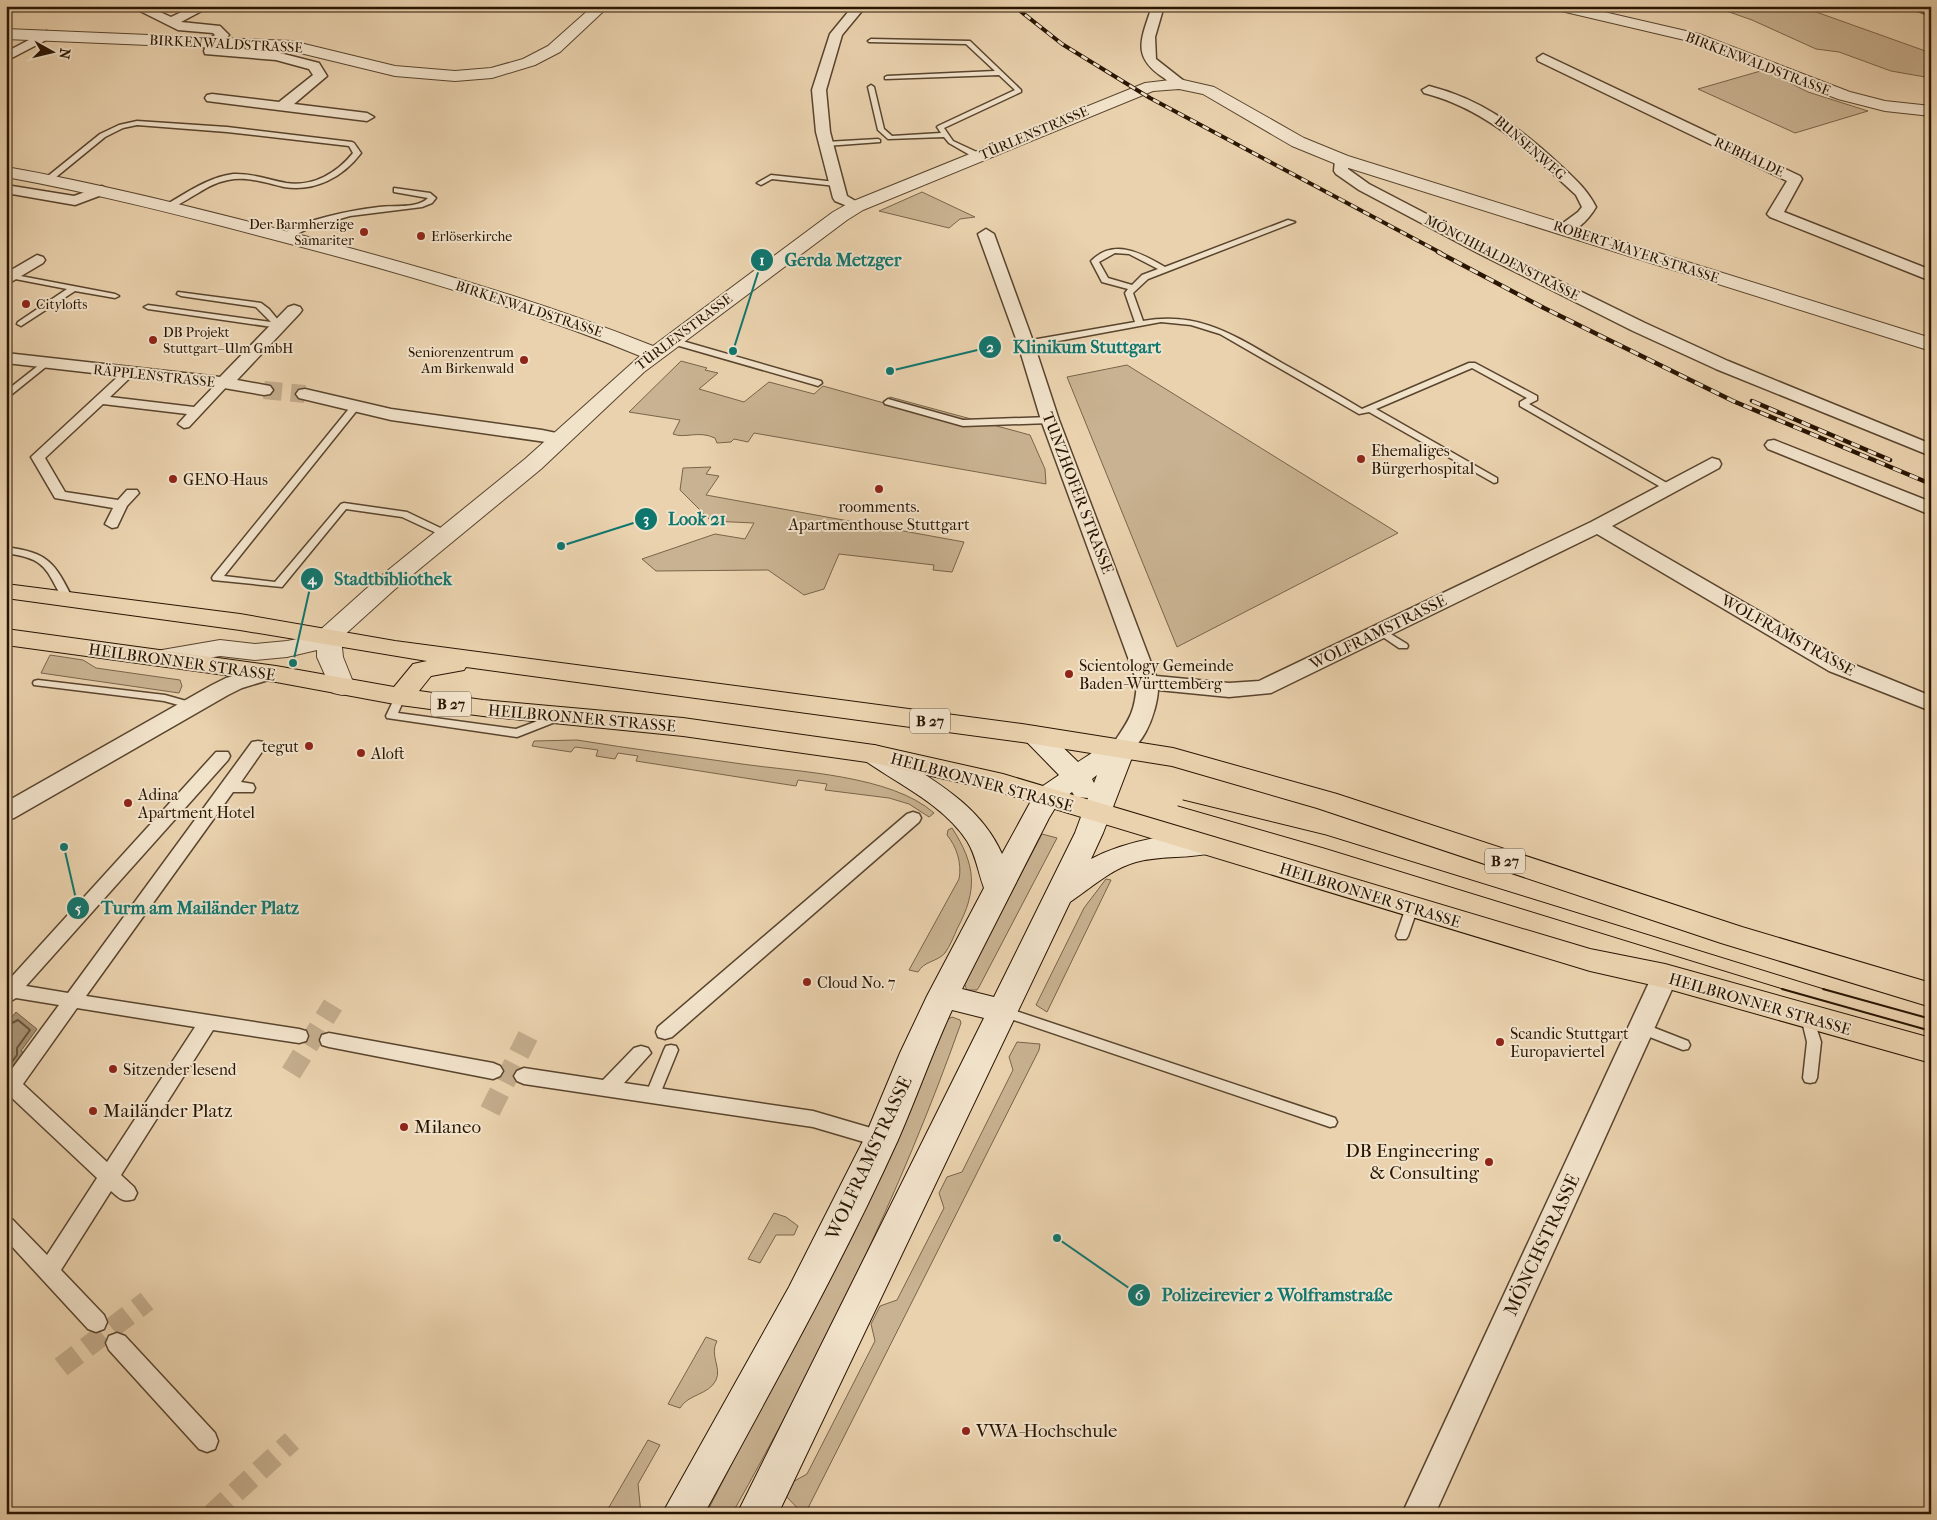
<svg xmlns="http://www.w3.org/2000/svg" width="1937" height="1520" font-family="'IM FELL French Canon',serif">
	<rect width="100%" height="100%" fill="#ead2ae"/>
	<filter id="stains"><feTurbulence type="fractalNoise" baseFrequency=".004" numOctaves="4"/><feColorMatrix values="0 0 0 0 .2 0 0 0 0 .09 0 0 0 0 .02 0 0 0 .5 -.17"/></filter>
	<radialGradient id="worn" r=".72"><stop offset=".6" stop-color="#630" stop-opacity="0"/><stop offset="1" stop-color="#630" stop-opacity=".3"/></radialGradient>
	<g fill="#c9b291" stroke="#79644a">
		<polygon points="1712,6 1807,6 1805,8 1931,53 1931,78 1891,71 1839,52 1816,49 1752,20"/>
		<polygon points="1764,70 1808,92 1868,111 1795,133 1698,89"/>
		<polygon points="922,192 975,217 960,219 949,228 879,211"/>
		<path d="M681,361L707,368L705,370L718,373L699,389L744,402L769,382L814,394L823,386L884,403L890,397L1030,435L1045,469L1046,484L754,433L748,442L734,439L731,442L717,443L715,438C698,430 685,439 673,434L680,420L629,412Z"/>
		<polygon points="1127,365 1398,533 1177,647 1067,377"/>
		<polygon points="711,467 706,474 719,476 706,495 964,542 952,572 933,570 934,565 839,554 824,589 804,595 768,570 656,571 642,559 715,534 745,539 754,523 711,521 680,490 683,468"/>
		<polygon points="50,655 83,660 96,668 180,680 182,686 179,693 41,673"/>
		<path d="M577,740C632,749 687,756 742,764C798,772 891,775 934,813L929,817L909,804L889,798L825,790L827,784L798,780L796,786L636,761L638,756L618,753L615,759L596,756L598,750L575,747L571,752L532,746L534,741Z"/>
		<path d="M952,828C976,865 978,890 957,929C954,936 950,946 945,953C937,962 924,961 918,972L909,970L959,879C962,864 957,847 947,835L948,830Z"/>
		<polygon points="1042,834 1057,838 979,987 977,990 967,990 964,983"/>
		<polygon points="1106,879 1111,880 1047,1012 1036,1005 1084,908"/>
		<path d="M952,1017L960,1020L961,1023C900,1195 821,1355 732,1514H706L852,1230L948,1019Z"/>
		<polygon points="1017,1042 1040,1044 1039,1050 805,1514 803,1514 784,1494 789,1484 807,1474 875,1341 871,1324 880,1306 897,1300 944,1208 939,1193 947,1177 962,1172 1013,1070 1009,1057"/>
		<polygon points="774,1213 786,1217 798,1226 794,1235 776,1235 760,1263 748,1259"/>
		<path d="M706,1337L717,1341C709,1355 722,1368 716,1380C709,1395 688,1394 680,1408L668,1404Z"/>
		<polygon points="648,1440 660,1445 638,1484 641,1514 605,1514"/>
	</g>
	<polygon fill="#a89274" stroke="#756046" points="16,1012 37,1029 21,1051 25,1053 6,1078 6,1024"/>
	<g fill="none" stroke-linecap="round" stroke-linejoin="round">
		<polyline stroke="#68543b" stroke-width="2" points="6,1026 18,1020 30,1030 17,1048 17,1055 6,1070"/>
		<g stroke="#c3ac8c" stroke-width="21" stroke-dasharray="21 11" stroke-linecap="butt">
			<polyline points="291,1073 333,1005"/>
			<polyline points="490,1111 528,1036"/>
			<polyline points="61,1367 147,1301"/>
			<polyline points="212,1514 292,1441"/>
		</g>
		<polyline stroke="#c3ac8c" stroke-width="18" stroke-dasharray="18 9" stroke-linecap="butt" points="264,390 305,394"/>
		<g stroke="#59442d" stroke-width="3">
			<g id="service">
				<polygon points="871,39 970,41 1021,90 1021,92 944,128 953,141 981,154 981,158 975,158 949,143 944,137 888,139 878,130 868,87 871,85 874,87 884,129 892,136 941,133 937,127 938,126 1015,90 999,75 885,79 885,77 887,76 995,71 966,44 869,42 868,41"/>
				<path d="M137,121L227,127L352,142L354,143L361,153C343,177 315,192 284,187C266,183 247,176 228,180C206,184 190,201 170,208L166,206L167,204C188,192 209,177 233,174C252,173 269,180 286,183C313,187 337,173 353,153L349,146L227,132L137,125L123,128L105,137L50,182L43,180L100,134L119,125Z"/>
				<polygon points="878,139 880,140 880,142 826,146 822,144 826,142"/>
				<polygon points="771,175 836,182 840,184 836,186 772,179 761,185 757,183"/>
				<path d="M394,188L430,193L436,198L432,203L422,207L350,216L312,227L286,239L279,237C299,220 353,210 379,207C394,205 417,209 428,198L394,192Z"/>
				<path d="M1288,220L1295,222L1148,279L1133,293L1143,321C1200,311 1235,336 1282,363C1309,378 1336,393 1362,409L1469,363H1475L1537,396V400L1529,404L1672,486V490H1666L1520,406V402L1527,398L1472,368L1376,409L1497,478V482L1494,483L1369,412L1359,414L1220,334L1191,325L1161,322L1026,347L1022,344L1026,341L1135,322L1125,293L1128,289L1102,282L1091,261C1114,238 1141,253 1165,267ZM1115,253L1129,254L1158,269L1142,275L1132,285L1108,278L1099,262Z"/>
				<polygon points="10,274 115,294 119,296 115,298 75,291 21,326 17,324 18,322 67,289 10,278"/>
				<polygon points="178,292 261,303 269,309 283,326 279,328 148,309 144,307 148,305 271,322 256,307 181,296 177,294"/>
				<polygon points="672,338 821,381 822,383 818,386 815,385 669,343 669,339"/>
				<polygon points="44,361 47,362 47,366 6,399 6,391"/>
				<polygon points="888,399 963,420 1050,417 1054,420 1050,423 963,426 885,404 884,402"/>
				<polygon points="355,404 359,407 358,409 224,576 275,582 341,504 344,503 407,512 451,533 453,535 451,537 445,537 402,517 346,509 282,587 213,580 212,578 213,576 352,405"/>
				<path d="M6,547C49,553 54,562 73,599L72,601H64C45,569 48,559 6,553Z"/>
				<polygon points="1381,628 1407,644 1408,646 1407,648 1399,648 1377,633 1376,631"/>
				<polygon points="38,680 165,695 197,704 198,706 193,709 164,701 34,685 33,683 34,681"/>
				<polygon points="400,694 405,697 398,713 516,729 559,713 564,717 563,719 517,737 387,718 386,716 395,697"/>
				<polygon points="1412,903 1416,904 1418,907 1408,936 1406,939 1398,939 1396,936 1406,907 1408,904"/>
				<polygon points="1001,1006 1335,1118 1337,1122 1335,1126 1330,1127 996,1014 995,1011 996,1008"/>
				<polygon points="1807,1012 1812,1014 1813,1017 1821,1042 1817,1078 1815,1082 1810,1083 1805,1082 1803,1078 1807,1042 1801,1017 1802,1014"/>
				<polygon points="1642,1023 1688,1041 1690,1045 1688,1049 1683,1050 1637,1032 1635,1028 1637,1024"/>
				<polygon points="671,1045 676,1046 678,1050 660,1094 658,1098 653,1099 648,1098 646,1094 664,1050 666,1046"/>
			</g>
		</g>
		<g stroke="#59442d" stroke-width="3">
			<g id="pedestrian">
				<polygon points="129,369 135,373 110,397 194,407 220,380 228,380 230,383 189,427 184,428 178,424 187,414 103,404 45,458 65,492 118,500 127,490 137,490 139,493 127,506 117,527 112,528 105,524 113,508 55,498 31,457 125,370"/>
				<path d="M258,741L264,742L266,746L241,782L253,784L255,788L253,792H233L86,996L299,1029L306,1031L308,1036L306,1041L299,1043L213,1030L121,1175L134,1187L137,1193L134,1199C123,1203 119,1198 111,1191L61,1270L104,1315L107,1322L104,1329L96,1332L88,1329L6,1240V1217L13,1220L47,1255L97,1178L12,1098L6,1100V1077L59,1005L16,998L6,1004V983L216,752H228L230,756L228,760L26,986L68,993L252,742ZM77,1008L195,1027L107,1162L23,1084Z"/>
				<polygon points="913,812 919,814 921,818 919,822 672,1037 665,1039 658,1037 656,1032 658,1027 907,814"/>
				<polygon points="329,1033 493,1063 500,1066 503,1071 500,1076 493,1079 329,1047 322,1045 320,1040 322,1035"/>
				<polygon points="641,1046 648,1048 651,1053 624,1083 813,1111 888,1133 891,1139 888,1145 881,1147 813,1127 524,1084 517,1081 514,1076 517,1071 524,1068 603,1080 634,1048"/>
				<polygon points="117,1333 125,1336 215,1433 218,1441 215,1449 207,1452 199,1449 109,1350 106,1343 109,1336"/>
			</g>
		</g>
		<g stroke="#59442d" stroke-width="3">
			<g id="minor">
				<polygon points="130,6 147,6 171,17 194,6 211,6 181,22 220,26 229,35 218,48 276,52 319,63 327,76 294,104 367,113 374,117 367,121 207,101 205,98 207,95 212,94 279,102 313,75 309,69 276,60 205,54 204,51 208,40 215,35 213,33 178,30"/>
				<polygon points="853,6 866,6 842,35 826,90 830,132 847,196 864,206 857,210 835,201 833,198 816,132 812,90 830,34"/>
				<path d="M1152,6H1164L1155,37L1156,59L1184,81L1186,84L1184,87C1174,89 1171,83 1164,78C1130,56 1142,38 1152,6Z"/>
				<polygon points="1910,6 1931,7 1931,15 1912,9"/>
				<polygon points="46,31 50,32 52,35 50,38 6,61 6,52"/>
				<polygon points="1543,54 1800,176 1802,179 1784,212 1931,270 1931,281 1770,217 1767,214 1787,181 1538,61 1537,58"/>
				<path d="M1429,86C1481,99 1520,128 1559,164C1574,178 1587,189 1596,207C1589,219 1574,236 1559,232L1556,229L1559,226L1578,212L1582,207L1576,195C1528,151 1489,110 1424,93L1422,90Z"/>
				<polygon points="1342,156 1349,160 1348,169 1369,184 1488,246 1645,323 1728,361 1931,444 1931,456 1716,369 1633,331 1476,252 1359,190 1336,174 1334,171 1335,160"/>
				<polygon points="6,185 74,196 102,186 109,190 107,193 75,205 6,193"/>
				<path d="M986,229L994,234L1034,344L1059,420L1156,676L1229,683L1259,681L1591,522L1712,458L1719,460L1721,464L1719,468L1612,526L1845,661L1931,696V711L1829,671L1597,534L1271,693L1229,697L1158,690C1157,711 1141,760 1114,752L1111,747C1128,721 1135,715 1137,682L1041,420L1018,344L978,234Z"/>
				<polygon points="37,255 43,257 45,260 43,263 6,285 6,273"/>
				<polygon points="294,305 300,307 302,310 300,313 237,380 270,386 273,390 270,394 264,395 224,388 6,363 6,353 220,377 288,307"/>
				<polygon points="305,389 391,409 542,430 566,435 569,439 566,443 560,444 391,420 299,398 296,394 299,390"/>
				<polygon points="1774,440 1931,502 1931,515 1768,449 1765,445 1768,441"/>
				<polygon points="267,666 275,668 278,673 275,678 242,688 228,695 14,818 6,820 6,802 212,685 226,678"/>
				<polygon points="1665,967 1674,969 1678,976 1435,1514 1402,1514 1652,976 1656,969"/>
			</g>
		</g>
		<g stroke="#59442d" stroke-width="2">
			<g id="tertiary">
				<polygon points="593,6 609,6 560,52 535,65 492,78 455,81 395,76 292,51 6,39 6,29 292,41 395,66 455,71 491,68 523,59 548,46"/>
				<polygon points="1550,6 1578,6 1699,34 1850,92 1885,101 1931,106 1931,116 1885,111 1838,99 1689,41 1557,10"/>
				<path d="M1179,79L1214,87L1304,138L1348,156L1931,338V351L1336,164L1292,146L1203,94L1179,89L1153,91L863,210L847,220L644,372L541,469L394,590L341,638L343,657L355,687L351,693L342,695L333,693L317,657V650L287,657L255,660L220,656L162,666L153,664L149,658L153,652L162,650L220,640L255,644L287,641L307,637L319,631L376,580L525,459L640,356C523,308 402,273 279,241C188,217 99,194 6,177V167C102,184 195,208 289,232C412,264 535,299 653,346L833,212L851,202L1145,83Z"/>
			</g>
		</g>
		<g stroke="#291502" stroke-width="2">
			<path id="secondary" d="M1034,726L1044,729L1078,762C1095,752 1112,735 1132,741L1136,747L1103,833L1091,859C1122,842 1182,828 1216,838L1220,845L1216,852C1190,859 1162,855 1136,862C1111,869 1091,888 1070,902L778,1514H737L984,1018L952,1010C932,1053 917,1097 898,1140C840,1268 771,1390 704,1514H662L789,1287L864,1139L900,1053L927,996L984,888C978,872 976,855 967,841C944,805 898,784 864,760L860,754L864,748L874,745L884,748C928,778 979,802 1002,854L1037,790L1059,775L1020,735L1024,729ZM1097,775L1094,783L1092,779ZM1072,792L1075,797L1088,798L1075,833L994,997L962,989L1049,818L1058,803Z"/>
		</g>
		<g stroke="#291502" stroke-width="2">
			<polygon id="primary" points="6,584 240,614 395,641 1022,724 1173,748 1337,794 1742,927 1931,983 1931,1007 1721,943 1317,808 1172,766 1022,742 466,667 464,670 431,676 419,691 483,700 683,718 874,745 1003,774 1590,949 1665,964 1931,1038 1931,1063 1665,988 1590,971 989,789 874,763 683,736 483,716 400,705 276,682 6,645 6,629 276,666 394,687 413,664 427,661 240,630 6,598"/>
		</g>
		<use href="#service" fill="#f1e2ca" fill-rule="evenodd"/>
		<use href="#pedestrian" fill="#f1e2ca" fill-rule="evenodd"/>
		<use href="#minor" fill="#f1e2ca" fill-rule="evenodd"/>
		<use href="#tertiary" fill="#f1e2ca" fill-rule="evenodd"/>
		<use href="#secondary" fill="#f1e2ca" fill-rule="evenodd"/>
		<use href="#primary" fill="#ead2ae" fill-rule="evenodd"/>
		<g stroke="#291502" stroke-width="1">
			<polyline points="1183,800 1326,835 1827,990"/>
			<polyline points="1178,806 1324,848 1786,990"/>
		</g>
		<g stroke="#291502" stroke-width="2">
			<polyline points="1782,989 1931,1031"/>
			<polyline points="1823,989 1931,1019"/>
		</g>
		<g stroke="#291502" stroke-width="4">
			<polyline id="rail-far1" points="1014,6 1062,44 1150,98 1441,253"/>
		</g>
		<g stroke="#291502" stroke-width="4.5">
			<g id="rail">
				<polyline points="1438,252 1544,308 1733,401 1931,484"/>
				<polyline points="1752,401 1890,460"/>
			</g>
		</g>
		<use href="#rail-far1" stroke="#f1e2ca" stroke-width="2.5" stroke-dasharray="7" stroke-linecap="butt"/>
		<use href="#rail" stroke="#f1e2ca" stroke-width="3" stroke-dasharray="9" stroke-linecap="butt"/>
	</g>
	<g fill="#8f2418" stroke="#f1e2ca" stroke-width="2">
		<circle cx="364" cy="232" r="5"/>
		<circle cx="421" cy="236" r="5"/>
		<circle cx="26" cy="304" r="5"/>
		<circle cx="153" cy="340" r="5"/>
		<circle cx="524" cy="360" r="5"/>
		<circle cx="1361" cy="459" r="5"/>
		<circle cx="173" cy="479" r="5"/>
		<circle cx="879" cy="489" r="5"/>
		<circle cx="1069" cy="674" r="5"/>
		<circle cx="309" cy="746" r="5"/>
		<circle cx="361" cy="753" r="5"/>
		<circle cx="128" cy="803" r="5"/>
		<circle cx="807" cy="982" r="5"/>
		<circle cx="1500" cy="1042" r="5"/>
		<circle cx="113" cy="1069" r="5"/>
		<circle cx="93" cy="1111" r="5"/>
		<circle cx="404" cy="1127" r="5"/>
		<circle cx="1489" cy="1162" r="5"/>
		<circle cx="966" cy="1431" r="5"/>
	</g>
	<g text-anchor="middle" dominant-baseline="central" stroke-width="4" stroke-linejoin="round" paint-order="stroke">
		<g font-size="14" fill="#291502" stroke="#f1e2ca">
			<text transform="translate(226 44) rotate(3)">BIRKENWALDSTRASSE</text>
			<text transform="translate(1758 64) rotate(21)">BIRKENWALDSTRASSE</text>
			<text transform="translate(1034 133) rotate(-23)">TÜRLENSTRASSE</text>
			<text transform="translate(1530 148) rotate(41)">BUNSENWEG</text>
			<text transform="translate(1749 157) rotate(25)">REBHALDE</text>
			<text transform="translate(1636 252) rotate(18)">ROBERT-MAYER-STRASSE</text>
			<text transform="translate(1502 258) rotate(27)">MÖNCHHALDENSTRASSE</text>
			<text transform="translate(529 309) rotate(18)">BIRKENWALDSTRASSE</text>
			<text transform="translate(684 332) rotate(-37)">TÜRLENSTRASSE</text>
			<text transform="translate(154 376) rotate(6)">RÄPPLENSTRASSE</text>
		</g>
		<g font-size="14" fill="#291502" stroke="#f1e2ca" text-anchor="start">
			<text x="354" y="224" text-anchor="end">Der Barmherzige<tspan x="354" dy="16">Samariter</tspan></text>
			<text x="431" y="236">Erlöserkirche</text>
			<text x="36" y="304">Citylofts</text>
			<text x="163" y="332">DB Projekt<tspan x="163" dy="16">Stuttgart–Ulm GmbH</tspan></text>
			<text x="514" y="352" text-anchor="end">Seniorenzentrum<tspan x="514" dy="16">Am Birkenwald</tspan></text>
		</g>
		<g fill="#f1e2ca" stroke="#65523e" stroke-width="1">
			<rect x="431" y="691.5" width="40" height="25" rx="4"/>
			<rect x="910" y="708.5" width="40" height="25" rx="4"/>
			<rect x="1485" y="848.5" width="40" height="25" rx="4"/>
		</g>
		<g font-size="15" font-weight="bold" fill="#291502">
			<text x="451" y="704">B 27</text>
			<text x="930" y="721">B 27</text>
			<text x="1505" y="861">B 27</text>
		</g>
		<g font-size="16" fill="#291502" stroke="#f1e2ca" text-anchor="start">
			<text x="1371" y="450">Ehemaliges<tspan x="1371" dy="18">Bürgerhospital</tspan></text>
			<text x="183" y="479">GENO-Haus</text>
			<text x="879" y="506" text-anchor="middle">roomments.<tspan x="879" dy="18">Apartmenthouse Stuttgart</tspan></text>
			<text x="1079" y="665">Scientology Gemeinde<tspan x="1079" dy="18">Baden-Württemberg</tspan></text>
			<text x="299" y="746" text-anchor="end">tegut</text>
			<text x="371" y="753">Aloft</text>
			<text x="138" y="794">Adina<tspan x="138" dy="18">Apartment Hotel</tspan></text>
			<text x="817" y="982">Cloud No. 7</text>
			<text x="1510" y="1033">Scandic Stuttgart<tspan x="1510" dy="18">Europaviertel</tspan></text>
			<text x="123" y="1069">Sitzender lesend</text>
		</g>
		<g font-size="16" fill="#291502" stroke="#f1e2ca">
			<text transform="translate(1078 493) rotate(69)">TUNZHOFER STRASSE</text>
			<text transform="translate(1378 632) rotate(-26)">WOLFRAMSTRASSE</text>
			<text transform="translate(1788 635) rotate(29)">WOLFRAMSTRASSE</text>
			<text transform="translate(182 662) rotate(8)">HEILBRONNER STRASSE</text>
			<text transform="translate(582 718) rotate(5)">HEILBRONNER STRASSE</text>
			<text transform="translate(982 782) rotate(15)">HEILBRONNER STRASSE</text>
			<text transform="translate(1370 895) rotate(17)">HEILBRONNER STRASSE</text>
			<text transform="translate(1760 1004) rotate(16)">HEILBRONNER STRASSE</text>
		</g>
		<g font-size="19" fill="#291502" stroke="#f1e2ca" text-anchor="start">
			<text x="103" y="1111">Mailänder Platz</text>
			<text x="414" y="1127">Milaneo</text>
			<text x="1479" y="1151" text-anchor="end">DB Engineering<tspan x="1479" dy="22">&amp; Consulting</tspan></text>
			<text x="976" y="1431">VWA-Hochschule</text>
		</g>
		<g font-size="19" fill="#291502" stroke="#f1e2ca">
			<text transform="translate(869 1158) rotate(-65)">WOLFRAMSTRASSE</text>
			<text transform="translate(1542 1245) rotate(-65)">MÖNCHSTRASSE</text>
		</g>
	</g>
	<path fill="none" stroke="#0f766e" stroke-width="2" d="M733 351L762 260M890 371L990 347M561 546L646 519M293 663L312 579M64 847L78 908M1057 1238L1139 1295"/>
	<g fill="#0f766e" stroke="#f1e2ca" stroke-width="2">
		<circle cx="733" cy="351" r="5"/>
		<circle cx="890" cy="371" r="5"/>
		<circle cx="561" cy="546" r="5"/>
		<circle cx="293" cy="663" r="5"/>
		<circle cx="64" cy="847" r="5"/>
		<circle cx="1057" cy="1238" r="5"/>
		<circle cx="762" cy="260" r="12"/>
		<circle cx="990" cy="347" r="12"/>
		<circle cx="646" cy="519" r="12"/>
		<circle cx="312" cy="579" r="12"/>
		<circle cx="78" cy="908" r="12"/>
		<circle cx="1139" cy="1295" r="12"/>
	</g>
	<g font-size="15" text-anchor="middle" font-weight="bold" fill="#fff">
		<text x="762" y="265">1</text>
		<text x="990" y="352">2</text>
		<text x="646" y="524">3</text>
		<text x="312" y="584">4</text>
		<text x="78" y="913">5</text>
		<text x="1139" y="1300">6</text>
	</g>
	<g font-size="18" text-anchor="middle" font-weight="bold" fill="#0f766e" stroke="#f1e2ca" stroke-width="4" stroke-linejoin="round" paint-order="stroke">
		<text x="843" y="266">Gerda Metzger</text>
		<text x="1087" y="353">Klinikum Stuttgart</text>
		<text x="697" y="525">Look 21</text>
		<text x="393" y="585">Stadtbibliothek</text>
		<text x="200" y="914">Turm am Mailänder Platz</text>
		<text x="1277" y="1301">Polizeirevier 2 Wolframstraße</text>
	</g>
	<rect width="1937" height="1520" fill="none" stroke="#ead2ae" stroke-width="25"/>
	<rect x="8" y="8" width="1922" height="1505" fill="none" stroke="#291502" stroke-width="2.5"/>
	<rect x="12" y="12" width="1912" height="1495" fill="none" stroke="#291502"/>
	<g transform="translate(52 52) rotate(98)" stroke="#f1e2ca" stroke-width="4" paint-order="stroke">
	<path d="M0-4L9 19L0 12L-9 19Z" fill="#291502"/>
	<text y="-8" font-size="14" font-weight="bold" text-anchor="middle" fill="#291502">N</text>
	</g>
	<rect width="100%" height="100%" filter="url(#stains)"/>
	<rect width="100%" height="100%" fill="url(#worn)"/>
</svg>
